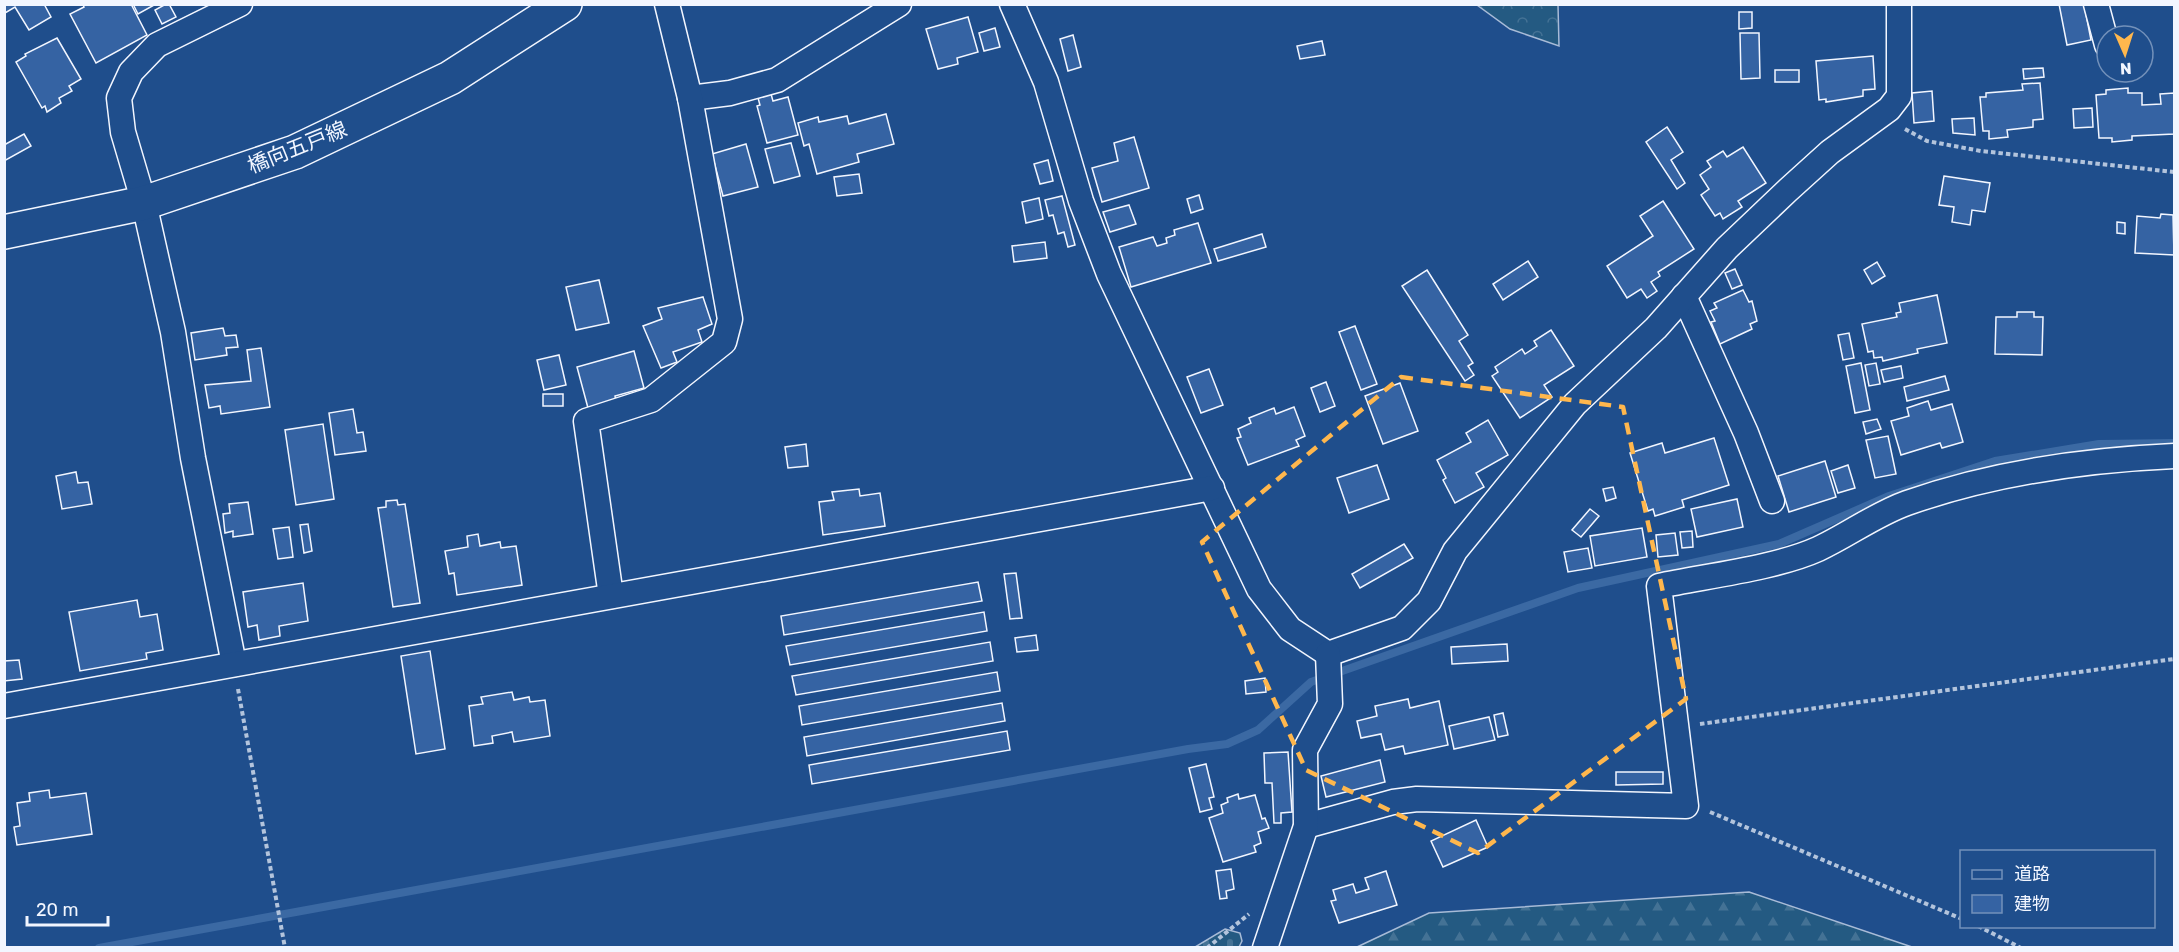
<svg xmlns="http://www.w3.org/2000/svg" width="2179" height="952" font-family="Rubik,'Noto Sans JP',sans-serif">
	<defs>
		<pattern id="forest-firs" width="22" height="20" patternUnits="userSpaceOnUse" patternTransform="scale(1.5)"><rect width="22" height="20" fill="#245a82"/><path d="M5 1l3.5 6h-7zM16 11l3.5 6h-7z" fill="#447295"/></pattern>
		<pattern id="cemetery-stones" width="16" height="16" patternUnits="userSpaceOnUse" patternTransform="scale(1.5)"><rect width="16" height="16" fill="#245a82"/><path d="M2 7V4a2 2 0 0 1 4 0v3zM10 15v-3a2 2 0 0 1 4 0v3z" fill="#447295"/></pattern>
		<pattern id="park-crowns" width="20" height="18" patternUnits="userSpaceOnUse" patternTransform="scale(1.5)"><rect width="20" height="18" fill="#245a82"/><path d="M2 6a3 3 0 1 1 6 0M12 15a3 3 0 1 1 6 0" fill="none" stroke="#447295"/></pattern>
	</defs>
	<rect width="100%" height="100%" fill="#1f4e8c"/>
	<polygon fill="url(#forest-firs)" stroke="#a8bbd7" stroke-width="1.5" points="1749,892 1912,947 1357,947 1429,913"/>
	<polygon fill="url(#cemetery-stones)" stroke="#a8bbd7" stroke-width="1.5" points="1225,929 1240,933 1242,941 1239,947 1195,947"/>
	<polygon fill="url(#park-crowns)" stroke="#a8bbd7" stroke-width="1.5" points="1477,5 1558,5 1559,46 1510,29"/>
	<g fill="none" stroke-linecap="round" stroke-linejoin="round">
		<polyline stroke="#3b69a3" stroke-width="8" points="99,948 1188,749 1227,744 1258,730 1311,682 1578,588 1779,544 1889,496 1995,461 2099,444 2174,443"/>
	</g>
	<g fill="#3563a3" stroke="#f2f6ff" stroke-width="1.5">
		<polygon points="4,4 44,4 51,17 29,30 15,7 5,13"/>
		<polygon points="83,4 131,4 147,35 96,63 70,14 84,7"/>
		<polygon points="133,4 156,4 138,14"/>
		<polygon points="166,4 169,4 176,17 162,24 155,10"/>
		<polygon points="2059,4 2084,4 2091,40 2067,45"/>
		<polygon points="1739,12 1752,12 1752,28 1739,29"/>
		<polygon points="968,17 978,52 957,58 958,64 938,69 926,29"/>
		<polygon points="995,28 1000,47 984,51 979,33"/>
		<polygon points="1740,33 1759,33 1760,78 1741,79"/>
		<polygon points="1073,35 1081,67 1068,71 1060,39"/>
		<polygon points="57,38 81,79 69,86 72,91 59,98 61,103 47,112 45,106 42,108 16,62 26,56 25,54"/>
		<polygon points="1322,41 1325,55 1300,59 1297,46"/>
		<polygon points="1873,56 1875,89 1863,90 1863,96 1826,102 1826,99 1819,100 1816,61"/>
		<polygon points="2043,68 2044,77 2024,79 2023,69"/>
		<rect x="1775" y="70" width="24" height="12"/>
		<polygon points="2040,83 2043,119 2033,120 2033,127 2007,130 2008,137 1989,139 1989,131 1983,131 1980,97 1986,97 1986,93 2023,90 2022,84"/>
		<polygon points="2128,88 2128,93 2142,93 2142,105 2161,104 2160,94 2174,93 2174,134 2132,136 2132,140 2112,142 2112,138 2099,138 2096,95 2106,94 2106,90"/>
		<polygon points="1932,91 1934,121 1914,123 1912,93"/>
		<polygon points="771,94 773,101 788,97 798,135 767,143 757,106 760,105 758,98"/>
		<polygon points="2092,108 2093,127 2074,128 2073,109"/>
		<polygon points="886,114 894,144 857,154 859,162 817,174 809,144 804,146 798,123 818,117 819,122 847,116 849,124"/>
		<polygon points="1974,118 1975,135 1953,133 1952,119"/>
		<polygon points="1667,127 1683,152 1671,160 1685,183 1677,189 1646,142"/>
		<polygon points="24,134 31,146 4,161 4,145"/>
		<polygon points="1134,137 1149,188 1102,202 1092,168 1118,161 1114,143"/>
		<polygon points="791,143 800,176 774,183 765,149"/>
		<polygon points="746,144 758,187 723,196 712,154"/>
		<polygon points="1743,147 1766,183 1738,201 1742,207 1723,219 1720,213 1715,216 1701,195 1709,189 1700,175 1711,167 1707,161 1723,151 1727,157"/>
		<polygon points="1048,160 1053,181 1040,184 1034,164"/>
		<polygon points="859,174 862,193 837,196 834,177"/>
		<polygon points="1944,176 1990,183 1985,212 1972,210 1970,225 1952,222 1954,207 1939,205"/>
		<polygon points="1199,195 1203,209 1191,213 1187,199"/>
		<polygon points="1062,196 1075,245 1068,247 1064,232 1058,234 1053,215 1049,216 1045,200"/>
		<polygon points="1039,198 1043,219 1026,223 1022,202"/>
		<polygon points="1663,201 1694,249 1658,272 1660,276 1651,282 1657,291 1647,298 1641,289 1627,298 1607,266 1653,236 1640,216"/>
		<polygon points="1129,205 1136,224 1110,232 1103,212"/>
		<polygon points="2161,214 2173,215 2174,255 2135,253 2137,216 2160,218"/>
		<polygon points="2117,222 2125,223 2125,234 2117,233"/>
		<polygon points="1198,223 1211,263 1131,287 1119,247 1153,237 1157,246 1167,243 1166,238 1175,235 1174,230"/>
		<polygon points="1262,234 1266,247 1218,261 1214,249"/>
		<polygon points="1045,242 1047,258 1014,262 1012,246"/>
		<polygon points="1528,261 1538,277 1503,300 1493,284"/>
		<polygon points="1877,262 1885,276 1872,284 1864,270"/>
		<polygon points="1735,269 1742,285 1732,289 1725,273"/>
		<polygon points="1427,270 1468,335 1459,341 1473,363 1468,366 1474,375 1465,381 1402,286"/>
		<polygon points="599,280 609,323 576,330 566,287"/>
		<polygon points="1743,290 1749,302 1752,301 1757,321 1750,324 1752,329 1720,344 1711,322 1715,321 1710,311 1717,308 1714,303"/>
		<polygon points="1937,295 1947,343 1917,349 1918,353 1883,361 1882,357 1874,358 1873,351 1868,352 1862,324 1897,317 1896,313 1901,312 1899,303"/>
		<polygon points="703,297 712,324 698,330 702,342 673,352 677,362 661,368 643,326 662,319 658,308"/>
		<polygon points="2017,312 2034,312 2034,317 2043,317 2042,355 1995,354 1996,317 2017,317"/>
		<polygon points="1355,326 1377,384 1361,390 1339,332"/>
		<polygon points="223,328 225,336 236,335 238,347 226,348 227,355 195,360 191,333"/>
		<polygon points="1551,330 1574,366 1544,385 1552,397 1520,418 1492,376 1498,372 1495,367 1522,349 1525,354 1537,346 1534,341"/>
		<polygon points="1849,333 1854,358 1843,360 1838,335"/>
		<polygon points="261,348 270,407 221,414 220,406 209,408 205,385 251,381 247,350"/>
		<polygon points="634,351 644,388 615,396 616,401 588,408 577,367"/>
		<polygon points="559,355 566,385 544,390 537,360"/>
		<polygon points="1861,363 1870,410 1855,413 1846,366"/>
		<polygon points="1876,363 1880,384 1869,386 1865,365"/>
		<polygon points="1901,366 1903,378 1884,382 1881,370"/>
		<polygon points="1209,369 1223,405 1201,413 1187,377"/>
		<polygon points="1945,376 1949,390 1907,401 1904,387"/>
		<polygon points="1326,382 1335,406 1320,412 1311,388"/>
		<polygon points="1400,383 1418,431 1383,444 1365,396"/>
		<rect x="543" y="394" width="20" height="12"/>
		<polygon points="1928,401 1931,410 1952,404 1963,442 1942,448 1940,443 1901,455 1891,421 1909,416 1907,408"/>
		<polygon points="1294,407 1305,436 1296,440 1299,446 1248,465 1237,438 1241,437 1238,429 1251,423 1249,418 1274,408 1276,414"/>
		<polygon points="353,409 357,433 363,432 366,451 335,455 329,413"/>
		<polygon points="1877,419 1881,429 1866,434 1863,422"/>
		<polygon points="1488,420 1508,455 1476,473 1484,487 1455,503 1443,480 1446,478 1437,460 1471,442 1466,433"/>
		<polygon points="323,424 334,499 296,505 285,430"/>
		<polygon points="1888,436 1896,474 1875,478 1866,440"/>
		<polygon points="1714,438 1729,485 1682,500 1684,507 1655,516 1653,509 1648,511 1630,453 1662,443 1665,453"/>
		<polygon points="806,444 808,466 788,468 785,447"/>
		<polygon points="1825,461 1836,497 1789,512 1778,476"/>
		<polygon points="1377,465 1389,499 1349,513 1337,478"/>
		<polygon points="1848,465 1855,488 1838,493 1831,471"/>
		<polygon points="76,472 78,483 88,482 92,504 62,509 56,476"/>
		<polygon points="1613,487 1616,498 1606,501 1603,489"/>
		<polygon points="859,489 860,496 880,493 885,526 823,535 819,502 834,500 832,492"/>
		<polygon points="1737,499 1743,527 1697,537 1691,509"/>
		<polygon points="397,500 398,505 405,504 420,603 393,607 378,508 386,507 386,501"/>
		<polygon points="248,502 253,534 233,537 233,531 225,533 223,514 230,513 229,504"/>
		<polygon points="1590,509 1599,516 1581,537 1572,530"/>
		<polygon points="308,524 312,551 304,553 300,525"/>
		<polygon points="289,527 293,557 278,559 273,529"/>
		<polygon points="1642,528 1647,557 1595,566 1590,536"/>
		<polygon points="1692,531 1693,547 1682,548 1680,532"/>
		<polygon points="1675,533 1678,555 1658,557 1656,535"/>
		<polygon points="478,534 480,546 500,542 501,548 516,546 522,585 457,595 454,573 449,574 445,551 468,547 467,536"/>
		<polygon points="1404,544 1413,558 1360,588 1352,574"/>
		<polygon points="1588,548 1592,568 1568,572 1564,552"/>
		<polygon points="1016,573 1022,618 1010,619 1004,574"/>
		<polygon points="978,582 982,601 784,635 781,616"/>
		<polygon points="303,583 308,621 279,626 280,636 259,640 257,625 248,627 243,592"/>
		<polygon points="137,600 140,617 157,614 163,650 146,653 147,659 80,671 69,612"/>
		<polygon points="984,612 987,631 790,665 786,646"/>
		<polygon points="1036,635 1038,650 1017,652 1015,638"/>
		<polygon points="990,642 993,661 796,695 792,676"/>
		<polygon points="1507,644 1508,661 1452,664 1451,647"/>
		<polygon points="430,651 445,749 416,754 401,656"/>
		<polygon points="19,660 22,679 4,681 4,661"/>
		<polygon points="997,672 1000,691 802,725 799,706"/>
		<polygon points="1265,678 1266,692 1246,694 1245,681"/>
		<polygon points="512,692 514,700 529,697 530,702 545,700 550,736 514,742 512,732 492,736 493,743 474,746 469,706 483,704 481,697"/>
		<polygon points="1408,699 1410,708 1439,701 1448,745 1405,754 1403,746 1385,750 1381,734 1361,738 1357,721 1377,716 1375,706"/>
		<polygon points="1002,703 1005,721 807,756 804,737"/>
		<polygon points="1503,713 1508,735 1498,737 1494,715"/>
		<polygon points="1489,717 1495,740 1454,749 1449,726"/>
		<polygon points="1007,731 1010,750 812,784 809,765"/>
		<polygon points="1288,752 1292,812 1281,813 1281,823 1274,823 1272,783 1265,783 1264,753"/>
		<polygon points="1380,760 1385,782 1326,797 1321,776"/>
		<polygon points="1206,764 1214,797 1209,798 1212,809 1200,812 1189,768"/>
		<polygon points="1616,772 1663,772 1663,784 1616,785"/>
		<polygon points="49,790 50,798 86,793 92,834 17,845 14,827 20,826 17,803 30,801 29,793"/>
		<polygon points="1238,794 1239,799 1255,795 1262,819 1265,818 1269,828 1258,832 1261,843 1254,846 1256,852 1223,862 1209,818 1223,813 1221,805 1228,802 1227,798"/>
		<polygon points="1476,820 1488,847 1443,867 1431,841"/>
		<polygon points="1231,869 1234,889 1226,891 1227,898 1220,899 1216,871"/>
		<polygon points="1386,871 1397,905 1339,923 1331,901 1336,900 1333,890 1353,884 1356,893 1369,889 1365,878"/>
	</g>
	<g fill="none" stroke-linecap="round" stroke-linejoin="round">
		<g stroke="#f2f6ff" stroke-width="27">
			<g id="street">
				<polyline points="1012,4 1046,82 1081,201 1109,274 1259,589 1290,629 1328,654"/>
				<polyline points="2096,4 2107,45"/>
				<polyline points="690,98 730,93 777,80 899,4"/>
				<polyline points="1684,296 1746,433 1772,501"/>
				<polyline points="611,596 586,421 651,400 724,342 730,319 690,98 667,4"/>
				<polyline points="1328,654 1402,628 1429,601 1455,551 1575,404 1656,328 1727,248 1788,190 1830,152 1889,109 1899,96 1899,4"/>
				<polyline points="234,664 193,458 173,332 144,203 123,132 119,98 131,72 157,45 240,4"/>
				<polyline points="4,706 1212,488"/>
				<path d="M1306,826L1393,802L1417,799L1686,806L1659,586C1706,576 1776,568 1818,549C1848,535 1876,514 1907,503C1992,473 2085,460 2174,456"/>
				<polyline points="1265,948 1306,826 1305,750 1330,704 1328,654"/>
			</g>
		</g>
		<g stroke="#f2f6ff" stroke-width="36">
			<polyline id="primary" points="4,232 144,203 295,152 450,78 565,4"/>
		</g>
		<g stroke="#b3c4dc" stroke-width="4" stroke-dasharray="4.5 3" stroke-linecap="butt">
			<polyline points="1905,129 1927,141 1981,151 2174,172"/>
			<polyline points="238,689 285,948"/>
			<polyline points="1700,724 2174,659"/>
			<polyline points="1710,812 1962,919"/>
			<polyline points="1978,926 2021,948"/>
			<polyline points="1207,948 1249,914"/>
		</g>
		<use href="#street" stroke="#1f4e8c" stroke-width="24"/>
		<use href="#primary" stroke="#1f4e8c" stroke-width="33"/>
	</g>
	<path fill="none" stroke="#ffb74d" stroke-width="4.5" stroke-dasharray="12 8" stroke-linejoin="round" d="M1401,377L1623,407L1686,699L1478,853L1306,770L1202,542Z"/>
	<g text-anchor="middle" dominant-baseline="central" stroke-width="4.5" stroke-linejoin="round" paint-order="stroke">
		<g font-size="21" fill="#f2f6ff" stroke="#1f4e8c">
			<text transform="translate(297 147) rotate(-22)">橋向五戸線</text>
		</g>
	</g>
	<rect width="2179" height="952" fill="none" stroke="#f2f6ff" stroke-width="12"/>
	<rect x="1960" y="850" width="195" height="78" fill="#1f4e8c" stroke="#7391ba" stroke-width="1.5"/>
	<rect x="1972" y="870" width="30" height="9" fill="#1f4e8c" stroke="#7391ba" stroke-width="1.5"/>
	<text x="2014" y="880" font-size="18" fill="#f2f6ff">道路</text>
	<rect x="1972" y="895" width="30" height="18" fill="#3563a3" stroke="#7391ba" stroke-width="1.5"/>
	<text x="2014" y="910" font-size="18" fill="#f2f6ff">建物</text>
	<g transform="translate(2125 54) rotate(177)"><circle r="28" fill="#1f4e8c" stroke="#7391ba" stroke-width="1.5"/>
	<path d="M0-4.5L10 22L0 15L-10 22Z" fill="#ffb74d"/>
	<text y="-9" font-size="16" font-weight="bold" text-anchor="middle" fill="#f2f6ff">N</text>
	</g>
	<path d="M27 916v9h81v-9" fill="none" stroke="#f2f6ff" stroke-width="3"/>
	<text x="36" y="916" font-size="18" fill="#f2f6ff" stroke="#1f4e8c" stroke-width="4.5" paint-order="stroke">20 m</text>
</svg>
